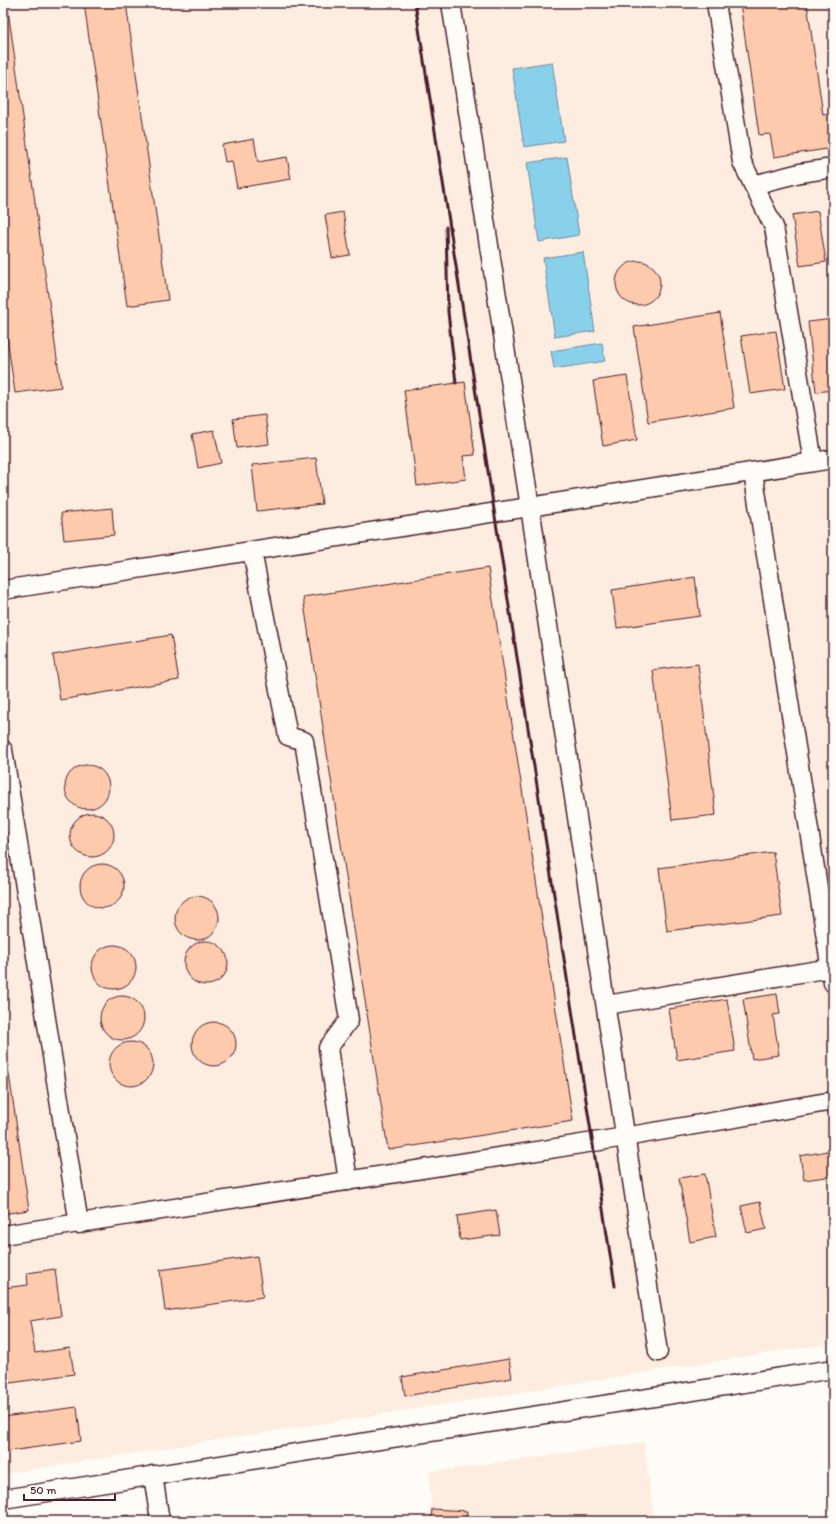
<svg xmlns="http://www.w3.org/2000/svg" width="836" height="1524" font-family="Itim,sans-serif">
	<rect width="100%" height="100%" fill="#fdfcf7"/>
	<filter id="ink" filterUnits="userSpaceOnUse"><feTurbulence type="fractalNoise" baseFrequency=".025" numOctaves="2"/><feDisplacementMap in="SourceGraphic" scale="8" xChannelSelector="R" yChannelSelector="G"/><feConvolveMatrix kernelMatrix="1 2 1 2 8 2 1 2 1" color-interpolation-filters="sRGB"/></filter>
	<g filter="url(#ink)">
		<g fill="#fdede1">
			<polygon points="3,3 833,3 833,1343 3,1474"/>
			<polygon points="644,1442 654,1521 425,1521 431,1503 429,1472"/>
		</g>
		<g fill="#89d1ea" stroke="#708a9e">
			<polygon points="552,62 564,141 524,147 512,68"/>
			<polygon points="567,157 579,235 539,242 527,163"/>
			<polygon points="583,252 595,331 555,337 543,258"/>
			<polygon points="602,343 605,361 554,369 551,351"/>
		</g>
		<g fill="#fecaae" stroke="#4a1f2b">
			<polygon points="3,3 7,3 61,387 15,393 3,310"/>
			<polygon points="84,3 126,3 168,300 127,306"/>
			<polygon points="740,3 807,3 823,115 833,114 833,148 774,157 770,134 759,135"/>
			<polygon points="254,139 258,162 287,157 291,179 237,188 232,161 225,162 222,145"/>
			<polygon points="818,211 826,262 800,266 792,215"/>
			<polygon points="343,212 350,255 332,258 325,215"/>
			<circle cx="638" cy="283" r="22"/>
			<polygon points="720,313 734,408 648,422 634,327"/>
			<polygon points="833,319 833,390 816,392 808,322"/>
			<polygon points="776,331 785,389 750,394 741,336"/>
			<polygon points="627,376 637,440 603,446 593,381"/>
			<polygon points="465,382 475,455 463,456 466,479 417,486 404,390"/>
			<polygon points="265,415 269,444 237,448 233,419"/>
			<polygon points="214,430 221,463 198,468 192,434"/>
			<polygon points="316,458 322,504 257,511 252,465"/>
			<polygon points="112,508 114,535 64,540 61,513"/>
			<polygon points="488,568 573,1121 388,1150 303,597"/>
			<polygon points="695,577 700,616 617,628 612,590"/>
			<polygon points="171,635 179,680 60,700 53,655"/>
			<polygon points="698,664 716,815 672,820 653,670"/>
			<circle cx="87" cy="787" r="22"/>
			<circle cx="92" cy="835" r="22"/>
			<polygon points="773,852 782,916 667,931 659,868"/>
			<circle cx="102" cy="886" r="22"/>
			<circle cx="197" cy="918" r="22"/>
			<circle cx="206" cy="963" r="22"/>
			<circle cx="114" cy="967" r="22"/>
			<polygon points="777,994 780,1014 773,1015 779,1055 752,1059 743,999"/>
			<circle cx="122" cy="1018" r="22"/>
			<polygon points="727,999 735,1051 677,1060 669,1009"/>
			<circle cx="214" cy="1044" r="22"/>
			<polygon points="3,1033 29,1210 3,1214"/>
			<circle cx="131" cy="1064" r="22"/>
			<polygon points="833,1150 833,1176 804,1180 800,1156"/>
			<polygon points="705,1174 716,1237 690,1242 679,1178"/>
			<polygon points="760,1202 766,1229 747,1233 741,1206"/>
			<polygon points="496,1210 500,1235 460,1240 457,1216"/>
			<polygon points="257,1256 263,1297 165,1311 160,1270"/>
			<polygon points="55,1269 61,1316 30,1321 35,1353 70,1348 74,1374 3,1384 3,1288 28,1285 27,1273"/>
			<polygon points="509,1359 512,1378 405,1396 402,1377"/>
			<polygon points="77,1407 81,1441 3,1452 3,1417"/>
			<polygon points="432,1509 467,1511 466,1521 431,1521"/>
			<polygon points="129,1515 130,1521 90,1521"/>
		</g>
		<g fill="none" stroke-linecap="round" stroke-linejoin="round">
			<g stroke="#4a1f2b" stroke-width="21">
				<g id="minor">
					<polyline points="451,3 530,507 658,1352"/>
					<polyline points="716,3 742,162 774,227 813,462"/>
					<polyline points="753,185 800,173 833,168"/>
					<polyline points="753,472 833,983"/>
					<polyline points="252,551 288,736 304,741 349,1020 328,1048 348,1181"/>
					<polyline points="3,590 833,459"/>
					<polyline points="3,750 79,1224"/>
					<polyline points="606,1005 831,968"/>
					<polyline points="3,1235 619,1138 833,1101"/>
					<polyline points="153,1475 160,1521"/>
					<polyline points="3,1499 833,1369"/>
				</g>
			</g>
			<use href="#minor" stroke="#fdfcf7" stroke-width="18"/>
			<g stroke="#4a1f2b" stroke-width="3">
				<polyline points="415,3 615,1286"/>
				<polyline points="446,227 448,312 456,383"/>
			</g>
		</g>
	</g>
	<rect width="836" height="1524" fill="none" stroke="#fdfcf7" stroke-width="16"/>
	<rect x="8" y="8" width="820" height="1508" fill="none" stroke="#4a1f2b" stroke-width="1.5" filter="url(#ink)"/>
	<path d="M24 1494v6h91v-6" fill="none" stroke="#4a1f2b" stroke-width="2"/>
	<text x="30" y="1494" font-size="12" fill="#4a1f2b" stroke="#fdfcf7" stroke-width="3" paint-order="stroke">50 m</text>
</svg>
